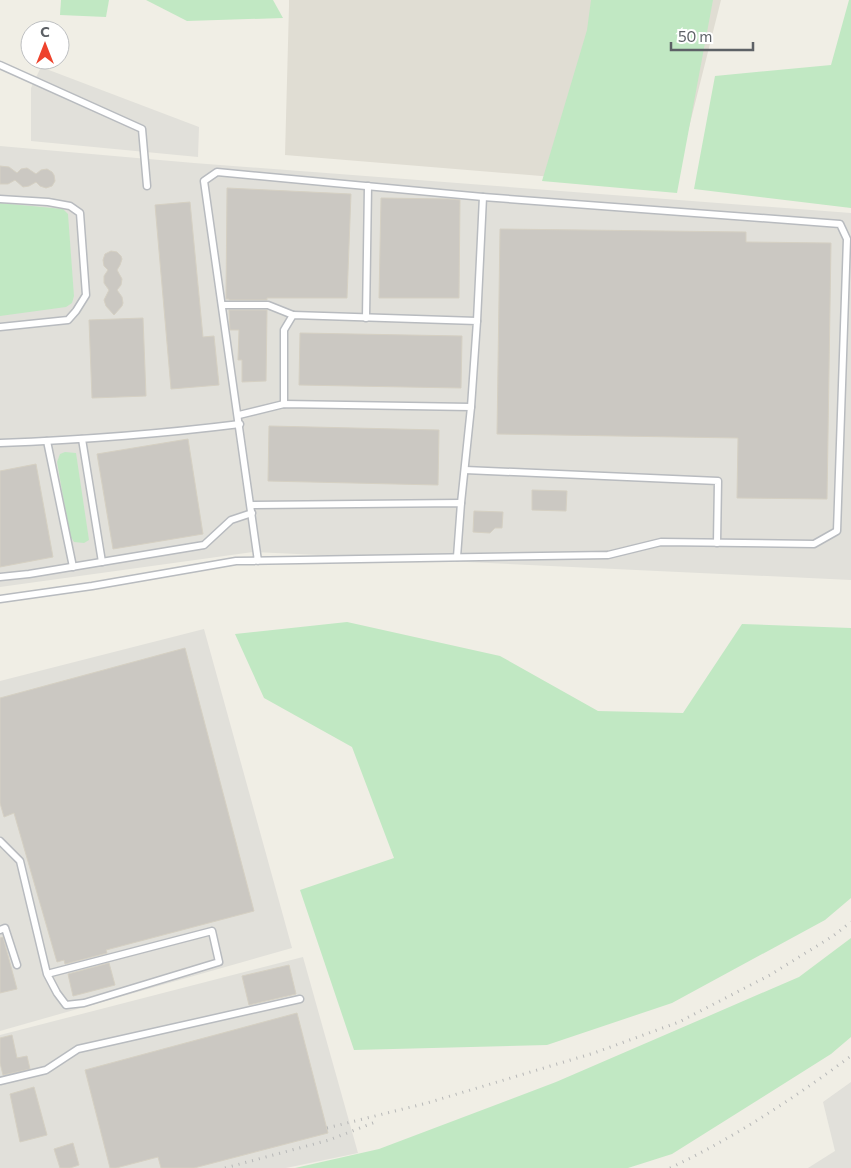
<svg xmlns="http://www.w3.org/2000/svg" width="851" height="1168" font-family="Commissioner,sans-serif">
	<rect width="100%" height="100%" fill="#f0eee5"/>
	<g fill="#e1e0da">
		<polygon points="41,67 199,127 198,157 31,141 31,88"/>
		<polygon points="0,146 194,163 851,213 851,580 253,552 0,587"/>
		<polygon points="204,629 292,948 0,1031 0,681"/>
		<polygon points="303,957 358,1153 286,1168 0,1168 0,1035"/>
		<polygon points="851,1082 851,1168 808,1168 835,1151 823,1102"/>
	</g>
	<polygon fill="#e0ddd3" points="289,0 721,0 674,187 285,155 289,6"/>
	<g fill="#c1e8c3">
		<polygon points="61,0 109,0 106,17 60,15"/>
		<polygon points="146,0 273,0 283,18 187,21"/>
		<polygon points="591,0 713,0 677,193 542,181 587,30"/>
		<polygon points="849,0 851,0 851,208 694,189 715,76 831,65"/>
		<polygon points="0,203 63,209 68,214 74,296 72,303 66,307 0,316"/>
		<polygon points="65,452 76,453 89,540 84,543 74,542 70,536 57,462 60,454"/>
		<polygon points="347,622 500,656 598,711 683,713 742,624 851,628 851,898 825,920 672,1003 547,1045 354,1050 300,890 394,858 352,747 264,698 235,634"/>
		<polygon points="851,938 851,1037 831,1054 672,1154 628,1168 295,1168 379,1149 556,1082 799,977"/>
	</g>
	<g fill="#cbc8c2" stroke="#d5d0c3">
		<polygon points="0,166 9,167 17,173 21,169 27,168 36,174 41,170 47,169 52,172 54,175 55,181 52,186 46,188 40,186 36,182 29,186 23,187 15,180 8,184 0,184"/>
		<polygon points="227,188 351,194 347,298 267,298 267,300 229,300 229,299 226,299"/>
		<polygon points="381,198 448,199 460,200 459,298 379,298"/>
		<polygon points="190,202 203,337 214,336 219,385 171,389 155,205"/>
		<polygon points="500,229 746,232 746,242 831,243 827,499 737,498 738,438 497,434"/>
		<polygon points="111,251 117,252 121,256 122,259 120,265 117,270 122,279 121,285 117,290 122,297 123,303 122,306 114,315 106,306 104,300 109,290 104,283 104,276 108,270 104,266 103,260 105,254"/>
		<polygon points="229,310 267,310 266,381 242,382 242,360 238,360 239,330 230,330"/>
		<polygon points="143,318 146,396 92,398 89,320"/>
		<polygon points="300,333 462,336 461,388 299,385"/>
		<polygon points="269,426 439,430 438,485 268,481"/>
		<polygon points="188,439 203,534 113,549 97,454"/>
		<polygon points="36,464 53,557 0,567 0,471"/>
		<polygon points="532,490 567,491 566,511 532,510"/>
		<polygon points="474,511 503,512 502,528 495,528 490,533 473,532"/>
		<polygon points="185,648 254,911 106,950 107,953 65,964 64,960 57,962 14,813 4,817 0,803 0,698"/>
		<polygon points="3,937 17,989 0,993 0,938"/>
		<polygon points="109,963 115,985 73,996 68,974"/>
		<polygon points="289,965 296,994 249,1005 242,976"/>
		<polygon points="297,1013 328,1133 194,1168 161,1168 158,1157 116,1168 110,1168 85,1070"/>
		<polygon points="12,1035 17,1058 27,1056 30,1069 3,1075 0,1063 0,1038"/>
		<polygon points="34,1087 47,1135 20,1142 10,1094"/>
		<polygon points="73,1143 79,1165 70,1168 60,1168 54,1149"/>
	</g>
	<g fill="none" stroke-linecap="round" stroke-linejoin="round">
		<g stroke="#b8bbbf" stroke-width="9">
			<g id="service">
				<polyline points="0,65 142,129 147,186"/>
				<polyline points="0,199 48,202 70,206 80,213 86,295 76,311 68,320 0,327"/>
				<polyline points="222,305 268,305 293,315"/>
				<polyline points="366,318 368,186"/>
				<polyline points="477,321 483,197"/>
				<polyline points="284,404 284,330 293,315 477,321 471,407"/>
				<polyline points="239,415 284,404 471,407 461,503"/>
				<polyline points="82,439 102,562"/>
				<polyline points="47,441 73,567"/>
				<path d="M0,443C80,440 160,434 240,424"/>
				<polyline points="465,470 718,481 717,543"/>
				<polyline points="251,505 461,503 457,557"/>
				<polyline points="0,577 29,574 204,545 231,520 252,513"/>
				<polyline points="0,599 92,586 236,561 608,555 661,542 814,544 837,531 847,239 840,224 483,197 217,172 204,181 258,561"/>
				<polyline points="0,841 20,861 47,974 57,993 66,1005 84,1003 219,962 212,931 47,974"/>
				<polyline points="0,930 5,928 17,965"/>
				<polyline points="0,1081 46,1070 78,1049 300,999"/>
			</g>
		</g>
		<use href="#service" stroke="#fff" stroke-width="6"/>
		<g stroke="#b6b7b7" stroke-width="3" stroke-dasharray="1 6" stroke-linecap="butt">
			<polyline points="327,1128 427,1103 594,1053 679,1022 770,975 833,936 851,922"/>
			<polyline points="225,1168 329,1140 378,1121"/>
			<path d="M670,1168C734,1138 794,1098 851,1056"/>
		</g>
	</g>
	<g transform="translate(45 45)"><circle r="24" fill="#ffffff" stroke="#bec0c2"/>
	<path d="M0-4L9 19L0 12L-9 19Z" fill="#ee432d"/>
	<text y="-8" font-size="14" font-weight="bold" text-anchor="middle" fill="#5d6166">С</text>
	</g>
	<path d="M671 42v8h82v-8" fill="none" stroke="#5d6166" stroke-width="2.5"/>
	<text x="678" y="42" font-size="15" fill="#5d6166" stroke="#ffffff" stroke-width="4" paint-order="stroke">50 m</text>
</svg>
